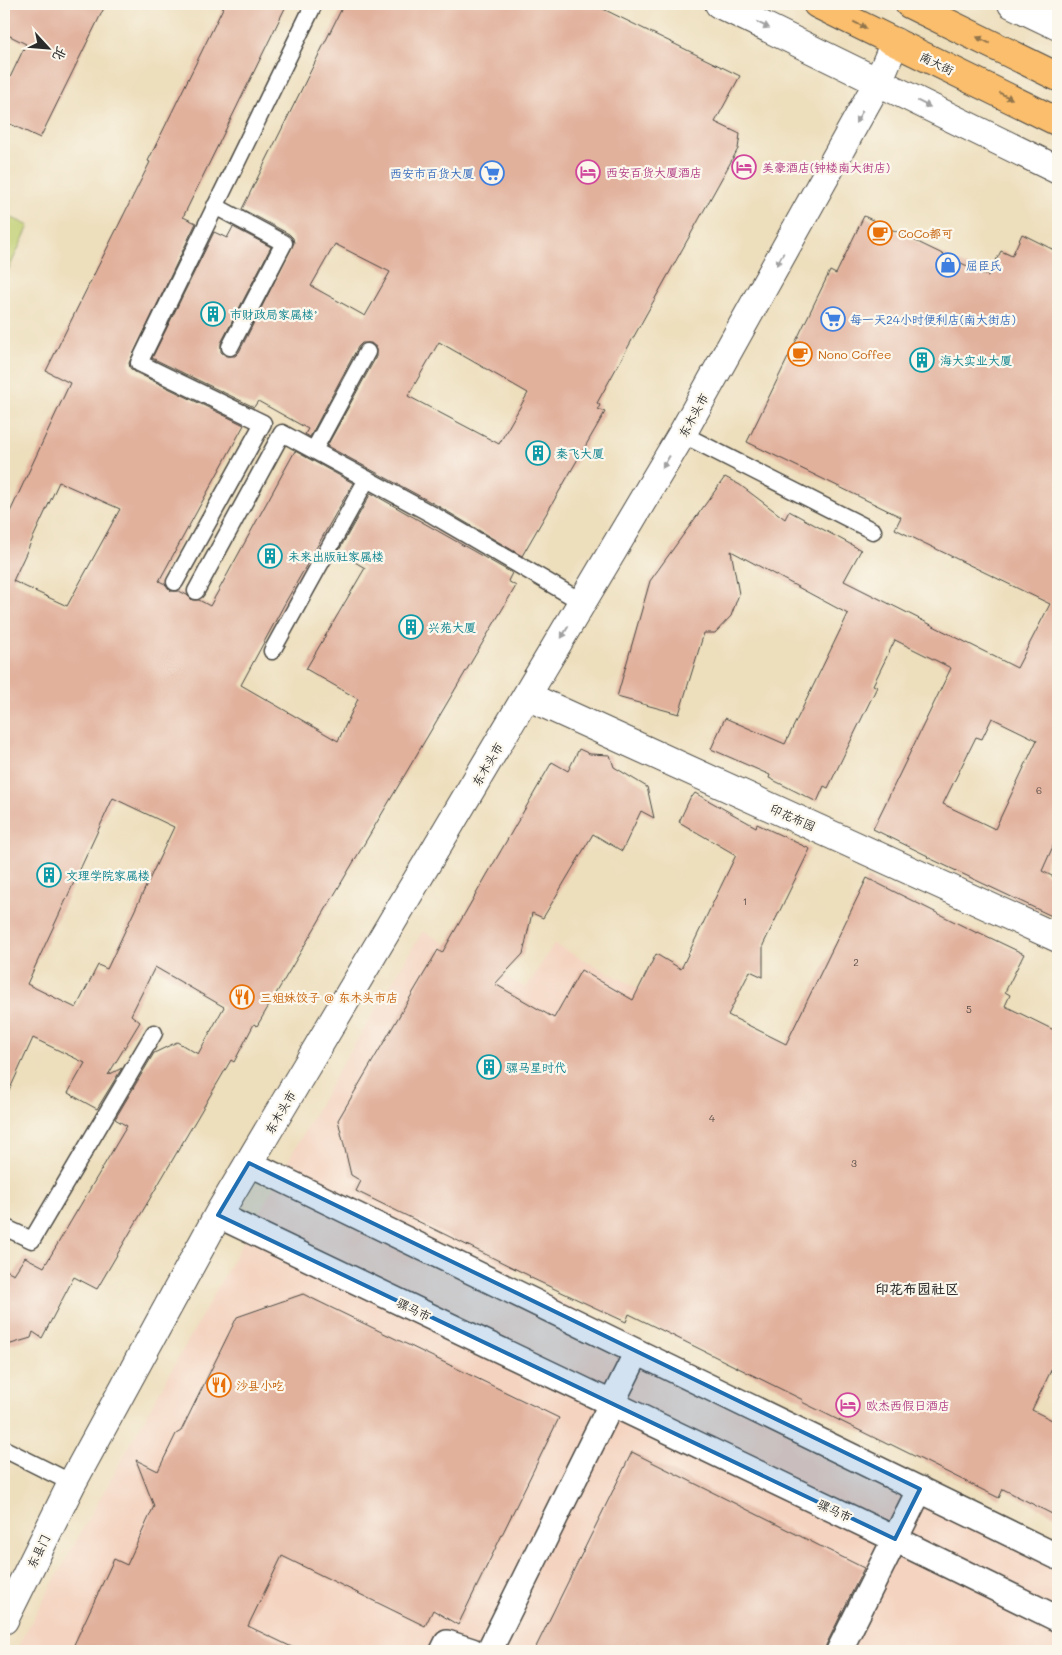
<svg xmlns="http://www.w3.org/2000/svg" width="1062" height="1655" viewBox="0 0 1062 1655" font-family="Mali,'LXGW WenKai TC',sans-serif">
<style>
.built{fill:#f4d3c0}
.green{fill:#c0ce70;stroke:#767c4e}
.building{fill:#e1b19c;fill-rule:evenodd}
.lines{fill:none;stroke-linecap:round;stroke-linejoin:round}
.service-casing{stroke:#484641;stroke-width:19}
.pedestrian-casing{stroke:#484641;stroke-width:28}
.minor-casing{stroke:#484641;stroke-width:30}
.tertiary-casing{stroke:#484641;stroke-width:30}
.primary-casing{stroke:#484641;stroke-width:30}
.service{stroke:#fff;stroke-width:16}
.pedestrian{stroke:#fff;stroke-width:25}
.minor{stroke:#fff;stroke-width:28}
.tertiary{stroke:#fff;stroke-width:28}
.primary{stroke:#fabe6d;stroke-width:28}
.oneway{fill:#a0a0a0}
.oneway2{fill:#92744c}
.marked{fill:#1f6fb2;fill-opacity:0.2;stroke:#1f6fb2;stroke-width:4;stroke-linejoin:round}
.labels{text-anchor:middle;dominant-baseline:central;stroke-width:4.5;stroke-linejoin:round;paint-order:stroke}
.number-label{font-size:10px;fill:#584c47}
.street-label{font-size:12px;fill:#2b2b2b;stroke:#fbf7ec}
.hotel-label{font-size:12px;fill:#b23c85;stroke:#fbf7ec;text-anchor:start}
.shop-label{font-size:12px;fill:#366cbe;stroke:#fbf7ec;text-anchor:start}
.food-label{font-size:12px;fill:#c56008;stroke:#fbf7ec;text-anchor:start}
.culture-label{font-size:12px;fill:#0d838f;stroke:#fbf7ec;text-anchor:start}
.neighbourhood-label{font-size:14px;font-weight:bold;fill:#2b2b2b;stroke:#fbf7ec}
</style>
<rect width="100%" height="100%" fill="#fbf7ec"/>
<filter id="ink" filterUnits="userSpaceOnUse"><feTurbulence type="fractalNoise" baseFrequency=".02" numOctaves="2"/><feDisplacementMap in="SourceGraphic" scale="10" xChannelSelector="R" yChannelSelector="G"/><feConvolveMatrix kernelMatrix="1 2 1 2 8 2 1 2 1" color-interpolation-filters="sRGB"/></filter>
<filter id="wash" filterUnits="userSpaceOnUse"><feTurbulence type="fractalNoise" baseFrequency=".0096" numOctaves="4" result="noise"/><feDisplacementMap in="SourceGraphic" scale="20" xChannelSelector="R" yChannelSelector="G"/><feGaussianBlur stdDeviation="1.12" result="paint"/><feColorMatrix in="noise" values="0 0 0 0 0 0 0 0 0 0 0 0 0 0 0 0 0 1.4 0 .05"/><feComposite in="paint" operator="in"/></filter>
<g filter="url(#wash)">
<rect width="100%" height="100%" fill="#eddebc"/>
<path class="built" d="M423 931 526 988 554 944 651 995 512 1277 1058 1547V1651H15L337 1073Z"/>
<path class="green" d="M4 214 29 226 4 279Z"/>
<g id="blocks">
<path class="building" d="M4 4H106L40 138 4 121V90L26 44 4 33Z
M225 4H287L183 217 196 223 129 363 130 368 135 372 244 425 159 581 165 584 171 591H179L187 595 192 600H199L210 606 295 451 353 483 284 605 241 685 338 741 358 699 306 669 365 568 338 552 371 493 512 573 508 581 516 586 257 1026 254 1024 234 1062 231 1060 97 1289 74 1277 42 1338 33 1332 31 1338 4 1346V1269L14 1274 25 1257 44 1267 127 1126 115 1119 154 1053 177 1042 198 1054 224 1007 155 967 131 1015 140 1022 108 1075 122 1068 97 1109 68 1093 85 1063 33 1038 4 1102V525L70 383 46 371 150 162 148 161ZM59 482 120 509 67 606 13 581ZM113 798 174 827 107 969 98 965 76 1008 27 984Z
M344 4H593L740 76 715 122 740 134 738 149 597 403 600 405 598 409 605 412 522 556 438 506 327 446 376 357V347L371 343H362L358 347 310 437 305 434 308 429 258 401 254 407 152 358 214 232 227 238 233 227 271 247 221 343V352L226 356H235L239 352 294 243 293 238 289 234 242 209ZM335 244 390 272 365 316 311 286ZM439 342 528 393 499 444 408 396Z
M864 216 988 276 1001 251 1012 256 1022 234 1058 252V835L1042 871 1058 879V919L927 857 928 856 873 829 951 668 895 640 873 685 877 687 828 788 824 786 817 802 769 778 770 775 711 749 725 718 785 744 848 614 731 551 739 594 731 616 715 633H704L679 714 617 697 650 581 725 477 740 485 785 519 789 511 861 550 844 581 1017 668 1050 604 895 529 901 517 747 442 830 271 836 274ZM992 718 1037 740 995 829 943 804 976 737 982 739Z
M579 749 590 754 610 755 614 767 647 787 654 818 641 811 622 851 593 834 543 918 532 913 523 954 495 984 554 1018 581 970 633 1000 656 954 681 969 736 855 679 822 691 796 692 797 695 793 756 827 757 824 810 849 763 945V977L750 971 728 1015 786 1044 867 878 977 933 978 932 1024 954 1005 992 1010 995 1005 1006 1058 1032V1356L1032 1410 1058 1423V1517L1003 1489 999 1498 890 1444 889 1445 802 1402 803 1400 629 1314 626 1322 529 1277 530 1276 356 1191 361 1181 351 1175 338 1120 438 950 442 953 552 762 568 771Z
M303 1294 559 1418 458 1625 433 1610 425 1626 282 1556 248 1626 300 1651H71L114 1559 127 1565 154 1506 136 1460 158 1471 176 1434 181 1431 237 1317Z
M632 1452 864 1568 826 1645 825 1651H534Z"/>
</g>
</g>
<g filter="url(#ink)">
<use href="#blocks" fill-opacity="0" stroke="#484641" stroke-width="1"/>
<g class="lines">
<g class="service-casing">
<path id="service" d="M215 206 284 243 230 347
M682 434 873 531
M314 450 367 352
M175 582 263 423 139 363 314 4
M196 591 282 433 433 515 582 602
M272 651 367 479
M4 1227 32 1240 154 1033
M4 1449 72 1483"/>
</g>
<g class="pedestrian-casing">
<path id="pedestrian" d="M249 1163 1058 1557
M218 1215 895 1539 1058 1619
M443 1651 447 1643 472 1651
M489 1651 637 1352
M839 1651 920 1489"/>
</g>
<g class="minor-casing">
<path id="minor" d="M719 4 1058 170
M1012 4 1058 26
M527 696 1058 938"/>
</g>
<g class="tertiary-casing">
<path id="tertiary" d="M4 1620 72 1483 218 1215 682 434 878 82 895 42"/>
</g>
<g class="primary-casing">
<path id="primary" d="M817 4 1058 122
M909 4 1058 77"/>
</g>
<use href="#service" class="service"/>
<use href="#pedestrian" class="pedestrian"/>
<use href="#minor" class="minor"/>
<use href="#tertiary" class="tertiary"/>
<use href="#primary" class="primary"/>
</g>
<defs><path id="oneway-solid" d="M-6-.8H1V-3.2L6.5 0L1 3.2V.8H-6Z" transform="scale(1.25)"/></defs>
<g class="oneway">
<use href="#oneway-solid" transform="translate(763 25) rotate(26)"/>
<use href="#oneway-solid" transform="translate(924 104) rotate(26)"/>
<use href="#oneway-solid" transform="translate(859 117) rotate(119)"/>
<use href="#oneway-solid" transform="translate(780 259) rotate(119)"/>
<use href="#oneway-solid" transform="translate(666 462) rotate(121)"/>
<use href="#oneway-solid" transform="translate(565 632) rotate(121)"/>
</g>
<g class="oneway2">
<use href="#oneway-solid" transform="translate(860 25) rotate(26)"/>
<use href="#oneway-solid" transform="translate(983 40) rotate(-154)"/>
<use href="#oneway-solid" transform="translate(1006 96) rotate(26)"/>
</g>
</g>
<path class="marked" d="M249 1163 920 1489 895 1539 218 1215Z"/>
<defs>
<g id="hotel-ring" transform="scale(1.25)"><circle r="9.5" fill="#fbf7ec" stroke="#d1479c" stroke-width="1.5"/><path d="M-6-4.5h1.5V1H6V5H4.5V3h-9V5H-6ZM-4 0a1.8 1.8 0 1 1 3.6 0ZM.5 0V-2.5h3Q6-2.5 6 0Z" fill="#d1479c"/></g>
<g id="supermarket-ring" transform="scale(1.25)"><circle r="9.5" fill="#fbf7ec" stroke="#3f7fe0" stroke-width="1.5"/><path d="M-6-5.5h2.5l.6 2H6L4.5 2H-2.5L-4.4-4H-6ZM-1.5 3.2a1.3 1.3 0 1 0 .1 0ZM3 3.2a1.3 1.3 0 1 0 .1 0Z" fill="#3f7fe0"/></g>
<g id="cafe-ring" transform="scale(1.25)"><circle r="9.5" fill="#fbf7ec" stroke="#e8710a" stroke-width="1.5"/><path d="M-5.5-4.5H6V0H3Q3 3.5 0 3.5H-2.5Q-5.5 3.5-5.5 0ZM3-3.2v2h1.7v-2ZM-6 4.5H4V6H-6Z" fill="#e8710a"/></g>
<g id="shop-ring" transform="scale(1.25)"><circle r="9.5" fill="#fbf7ec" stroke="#3f7fe0" stroke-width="1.5"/><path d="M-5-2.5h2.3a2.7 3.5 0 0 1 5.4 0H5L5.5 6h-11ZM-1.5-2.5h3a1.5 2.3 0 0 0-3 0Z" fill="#3f7fe0"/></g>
<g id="building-ring" transform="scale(1.25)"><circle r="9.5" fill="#fbf7ec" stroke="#0f9aa8" stroke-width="1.5"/><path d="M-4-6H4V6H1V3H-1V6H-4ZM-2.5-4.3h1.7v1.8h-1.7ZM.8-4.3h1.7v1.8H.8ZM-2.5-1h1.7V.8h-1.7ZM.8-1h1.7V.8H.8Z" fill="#0f9aa8"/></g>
<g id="restaurant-ring" transform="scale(1.25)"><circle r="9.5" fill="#fbf7ec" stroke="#e8710a" stroke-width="1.5"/><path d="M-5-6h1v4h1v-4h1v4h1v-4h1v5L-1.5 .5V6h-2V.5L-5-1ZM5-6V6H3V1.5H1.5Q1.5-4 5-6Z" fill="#e8710a"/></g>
</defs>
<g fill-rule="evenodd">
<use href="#hotel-ring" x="744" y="167"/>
<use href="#hotel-ring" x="588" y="172"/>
<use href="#supermarket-ring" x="492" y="173"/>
<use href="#cafe-ring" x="880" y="233"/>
<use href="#shop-ring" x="948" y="265"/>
<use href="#building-ring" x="213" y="314"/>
<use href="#supermarket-ring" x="833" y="319"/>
<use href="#cafe-ring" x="800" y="354"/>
<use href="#building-ring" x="922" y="360"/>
<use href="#building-ring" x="538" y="453"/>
<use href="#building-ring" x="270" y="556"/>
<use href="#building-ring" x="411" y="627"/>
<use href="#building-ring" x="49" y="875"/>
<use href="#restaurant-ring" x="242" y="997"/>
<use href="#building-ring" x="489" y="1067"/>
<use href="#restaurant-ring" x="219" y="1385"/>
<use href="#hotel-ring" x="848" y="1405"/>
</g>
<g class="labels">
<g class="number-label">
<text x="1039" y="790">6</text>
<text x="745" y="901">1</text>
<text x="856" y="962">2</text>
<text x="969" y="1009">5</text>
<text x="712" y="1118">4</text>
<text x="854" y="1163">3</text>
</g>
<g class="street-label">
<text transform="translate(937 63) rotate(26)">南大街</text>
<text transform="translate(693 415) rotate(-61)">东木头市</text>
<text transform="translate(487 764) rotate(-59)">东木头市</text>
<text transform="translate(793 817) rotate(24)">印花布园</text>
<text transform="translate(280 1112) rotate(-59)">东木头市</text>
<text transform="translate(414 1309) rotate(26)">骡马市</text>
<text transform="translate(835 1510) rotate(25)">骡马市</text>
<text transform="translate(38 1551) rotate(-64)">东县门</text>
</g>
<g class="hotel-label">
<text x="762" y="167">美豪酒店(钟楼南大街店)</text>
<text x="606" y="172">西安百货大厦酒店</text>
<text x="866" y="1405">欧杰西假日酒店</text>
</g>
<g class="shop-label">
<text x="474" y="173" text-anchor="end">西安市百货大厦</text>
<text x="966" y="265">屈臣氏</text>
<text x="850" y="319">每一天24小时便利店(南大街店)</text>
</g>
<g class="food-label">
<text x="898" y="233">CoCo都可</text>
<text x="818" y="354">Nono Coffee</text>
<text x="260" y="997">三姐妹饺子 @ 东木头市店</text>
<text x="236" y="1385">沙县小吃</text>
</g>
<g class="culture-label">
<text x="230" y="314">市财政局家属楼‘</text>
<text x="940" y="360">海大实业大厦</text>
<text x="556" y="453">秦飞大厦</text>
<text x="288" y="556">未来出版社家属楼</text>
<text x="428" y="627">兴苑大厦</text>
<text x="66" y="875">文理学院家属楼</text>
<text x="506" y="1067">骡马星时代</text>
</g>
<g class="neighbourhood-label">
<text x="917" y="1288">印花布园社区</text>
</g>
</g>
<rect width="1062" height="1655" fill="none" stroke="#fbf7ec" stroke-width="20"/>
<g transform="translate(48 48) rotate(116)" stroke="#fbf7ec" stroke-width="4" paint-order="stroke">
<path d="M0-4L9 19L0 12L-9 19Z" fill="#2b2b2b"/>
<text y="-8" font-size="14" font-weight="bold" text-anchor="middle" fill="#2b2b2b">北</text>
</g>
</svg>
